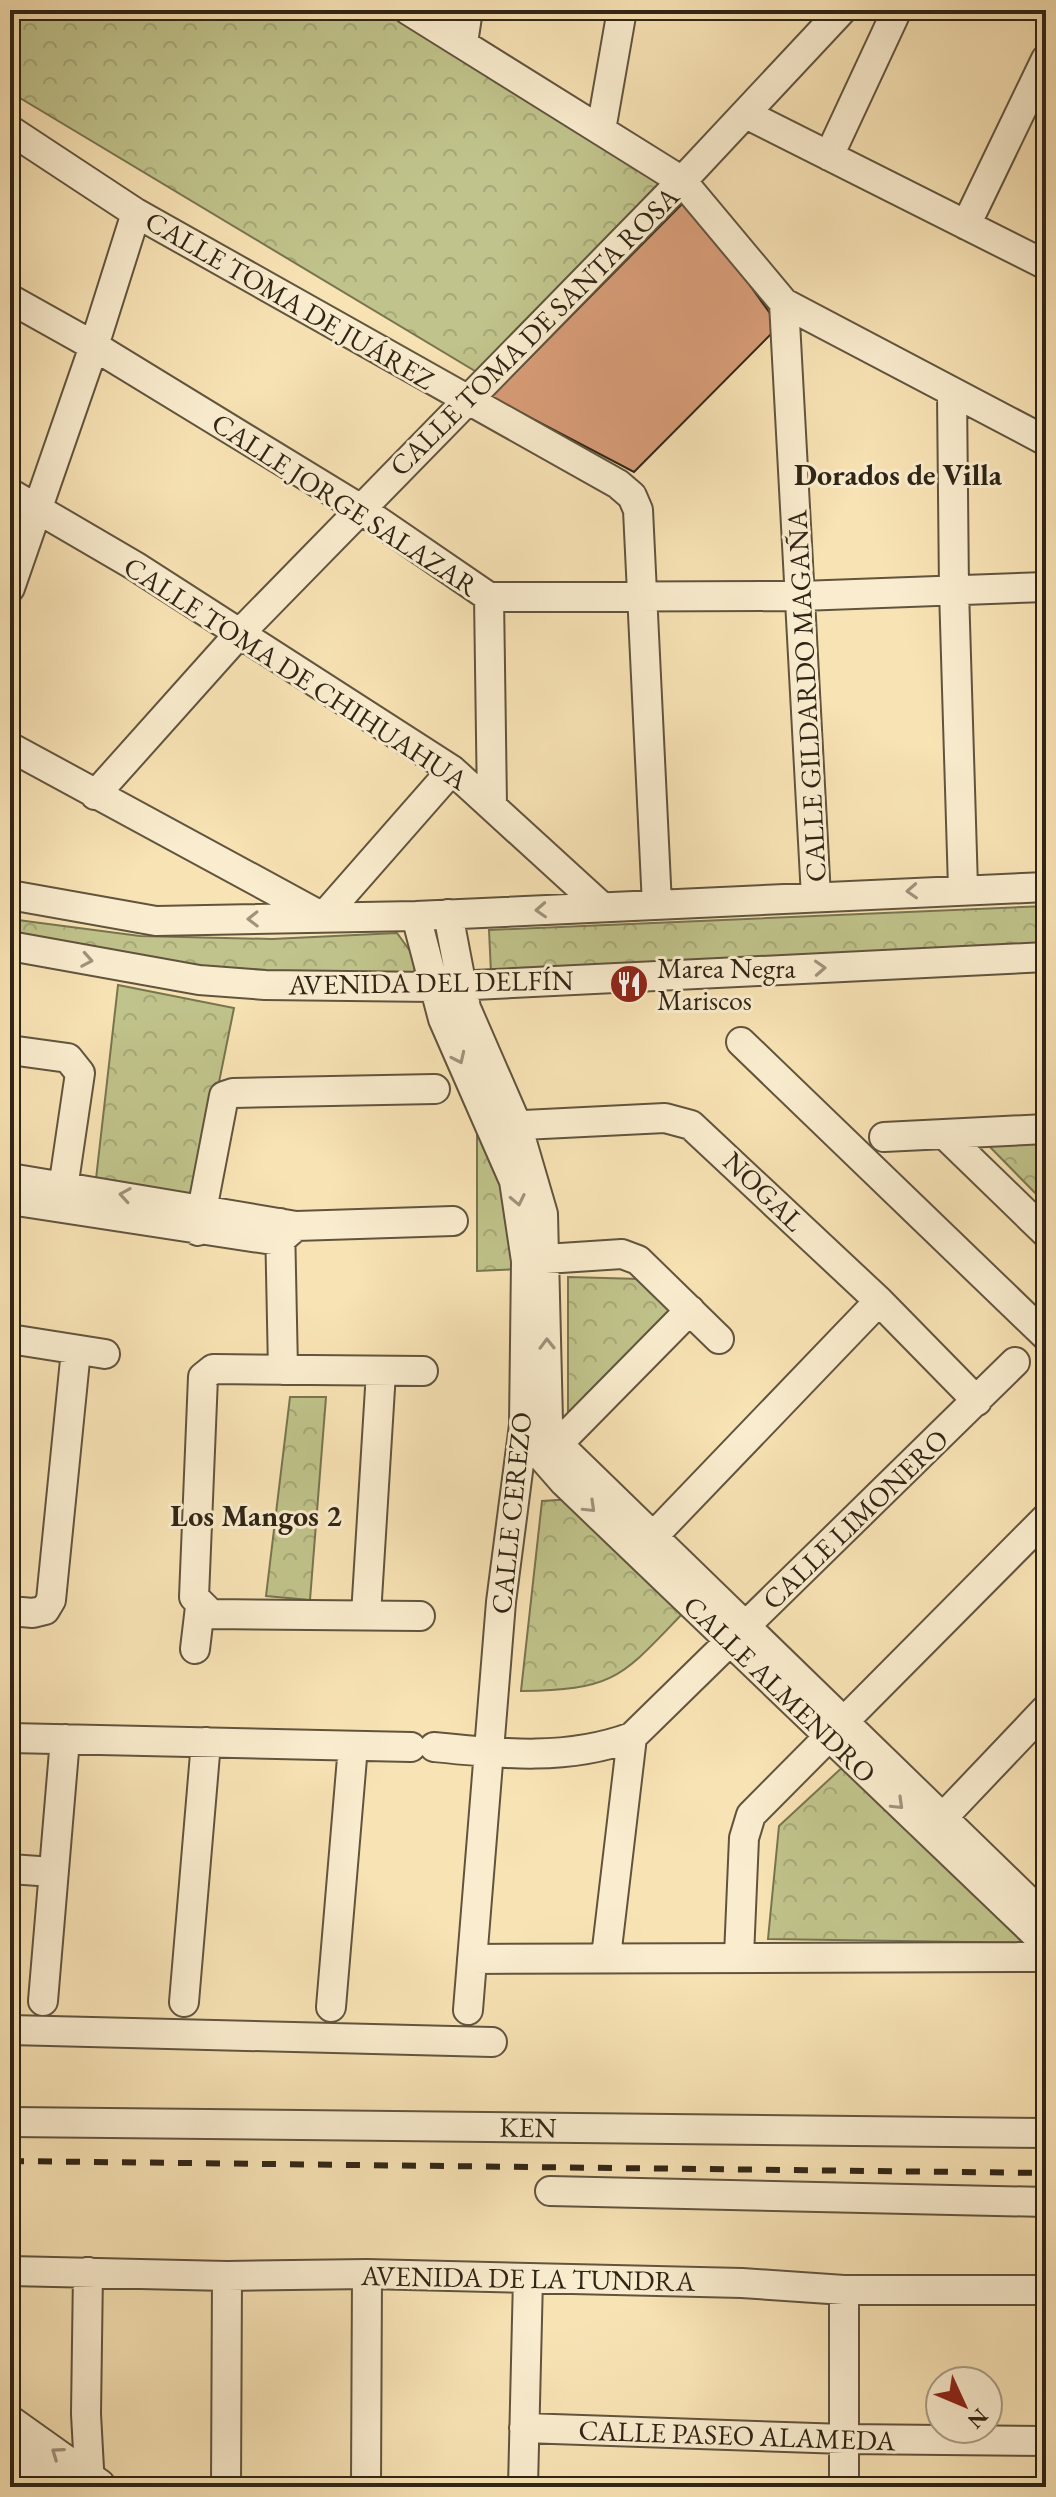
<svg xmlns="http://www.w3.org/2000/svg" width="1056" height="2497" viewBox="0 0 1056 2497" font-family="'EB Garamond',serif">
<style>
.forest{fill:url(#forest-crowns);stroke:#787450;stroke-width:2}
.building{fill:#d89d78;stroke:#2f2516;stroke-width:2}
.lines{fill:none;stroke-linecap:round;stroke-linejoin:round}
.minor-casing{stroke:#61543e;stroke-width:32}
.minor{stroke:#faedcf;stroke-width:28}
.rail{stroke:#2f2516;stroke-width:6;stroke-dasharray:14 14;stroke-linecap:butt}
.oneway{stroke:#9f937c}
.labels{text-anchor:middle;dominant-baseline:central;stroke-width:6;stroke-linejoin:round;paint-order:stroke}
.street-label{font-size:28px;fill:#2f2516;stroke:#faedcf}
.poi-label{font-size:28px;fill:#2f2516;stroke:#faedcf;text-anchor:start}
.neighbourhood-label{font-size:30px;font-weight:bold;fill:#2f2516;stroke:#faedcf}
</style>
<defs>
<pattern id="forest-crowns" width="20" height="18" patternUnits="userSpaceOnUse" patternTransform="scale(2)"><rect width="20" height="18" fill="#c0c38b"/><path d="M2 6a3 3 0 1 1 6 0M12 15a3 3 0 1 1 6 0" fill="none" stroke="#a5a777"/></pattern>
</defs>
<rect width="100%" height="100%" fill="#f8e3b5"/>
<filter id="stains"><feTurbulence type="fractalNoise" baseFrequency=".0025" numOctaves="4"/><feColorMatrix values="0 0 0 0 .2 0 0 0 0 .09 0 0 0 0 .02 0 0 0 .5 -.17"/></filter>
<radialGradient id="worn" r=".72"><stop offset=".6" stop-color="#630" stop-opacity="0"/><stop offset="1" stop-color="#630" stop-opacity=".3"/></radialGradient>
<path class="forest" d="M10 10H385L660 182 480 374 10 92Z
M1046 906V949L491 973 489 930Z
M10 919 140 936 272 939 397 933 413 955 415 977 203 969 10 937Z
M118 985 234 1008 196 1196 96 1179Z
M477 1114 519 1212 520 1269 477 1271Z
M1046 1143V1204L987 1144Z
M568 1277 641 1279 674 1313 568 1422Z
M290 1397H326L310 1600 266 1596Z
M573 1499 686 1610C622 1676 617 1690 521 1691L542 1501Z
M848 1762 1037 1943 768 1939 779 1826Z"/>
<path class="building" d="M688 198 779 326 634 472 491 397Z"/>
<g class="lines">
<g class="minor-casing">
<path id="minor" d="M408 10 682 181 784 303 1046 441
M463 43 468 10
M746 114 1046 265
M10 130 136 213 618 484 632 496 638 510 657 905
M601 130 622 10
M829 156 897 10
M966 225 1046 59
M10 299 94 346 359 508 489 597 801 596 1046 587
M784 303 816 897
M952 394 954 590 963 888
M10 493 135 566 452 770 602 907
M10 588 94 346 136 213
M489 597 492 805
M10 747 323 917 452 770
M95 795 239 634 682 181 842 10
M10 895 156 921 416 916 1046 887
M448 914 466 1008 517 1125 543 1214 548 1422 558 1444 1046 1918
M416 916 443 1019 514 1181 526 1261 524 1425 501 1602 468 2010
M10 946 199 980 265 985 433 987 1046 957
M741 1042 1046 1336
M10 1050 68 1058 80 1073 61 1202
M501 1126 665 1118 691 1125 879 1301 977 1401
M944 1134 1046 1233
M884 1137 1046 1129
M10 1178 296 1226 453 1221
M10 1200 279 1241 296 1226
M280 1223 283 1370
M198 1231 224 1096 233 1093 435 1089
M530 1260 622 1254 638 1260 719 1339
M10 1339 105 1354
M524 1425 536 1450 564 1482 1046 1944
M558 1444 690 1310
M641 1549 879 1301
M10 1611 33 1613 45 1610 51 1600 76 1350
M366 1615 381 1372
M420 1616 211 1614 194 1597 203 1377 213 1369 423 1371
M195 1649 200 1607
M10 1738 411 1747
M434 1747C502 1754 567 1761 632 1737L1015 1362
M931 1830 1046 1709
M10 1869 53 1872
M739 1956 744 1838 751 1815 1046 1518
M606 1957 632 1737
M472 1959 1046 1957
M43 2001 65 1739
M184 2002 206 1742
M331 2007 353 1746
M10 2030 492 2042
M10 2122 1046 2133
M550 2191 1046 2202
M10 2271 227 2276 367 2274 742 2283 844 2290H1046
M88 2272 86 2414 90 2487
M844 2290V2487
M10 2420 100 2484
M524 2428 845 2439 1046 2441
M10 2454 56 2487
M226 2487 227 2276
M366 2487 367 2274
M523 2487 528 2278"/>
</g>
<use href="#minor" class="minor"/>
<path class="rail" d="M10 2161 1046 2173"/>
</g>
<defs><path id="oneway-chevron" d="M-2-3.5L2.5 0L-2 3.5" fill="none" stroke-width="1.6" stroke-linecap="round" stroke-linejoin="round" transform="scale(2)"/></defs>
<g class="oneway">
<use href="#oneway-chevron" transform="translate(912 891) rotate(177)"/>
<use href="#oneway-chevron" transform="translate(541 910) rotate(177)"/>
<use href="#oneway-chevron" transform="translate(253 919) rotate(179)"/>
<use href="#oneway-chevron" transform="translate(87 960) rotate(10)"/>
<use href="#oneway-chevron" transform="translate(820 968) rotate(-3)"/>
<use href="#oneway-chevron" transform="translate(459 1058) rotate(65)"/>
<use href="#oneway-chevron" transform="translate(125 1195) rotate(-171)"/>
<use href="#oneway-chevron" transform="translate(518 1200) rotate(78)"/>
<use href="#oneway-chevron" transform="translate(547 1344) rotate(-91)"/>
<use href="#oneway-chevron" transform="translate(590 1507) rotate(44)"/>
<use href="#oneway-chevron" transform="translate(898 1804) rotate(44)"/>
<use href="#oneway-chevron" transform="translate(57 2453) rotate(-145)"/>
</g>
<defs>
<g id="restaurant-disc" transform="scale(2)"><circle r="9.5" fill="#8f2418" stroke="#faedcf"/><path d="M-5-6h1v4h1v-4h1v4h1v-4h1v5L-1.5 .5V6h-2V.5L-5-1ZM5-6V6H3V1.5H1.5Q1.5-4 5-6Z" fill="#fff"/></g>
</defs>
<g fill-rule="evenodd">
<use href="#restaurant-disc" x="629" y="984"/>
</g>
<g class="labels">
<g class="street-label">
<text transform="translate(290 300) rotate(30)">CALLE TOMA DE JUÁREZ</text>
<text transform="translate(534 331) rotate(-45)">CALLE TOMA DE SANTA ROSA</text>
<text transform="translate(345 504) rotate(33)">CALLE JORGE SALAZAR</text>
<text transform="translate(296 673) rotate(33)">CALLE TOMA DE CHIHUAHUA</text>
<text transform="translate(806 696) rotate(-93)">CALLE GILDARDO MAGAÑA</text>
<text transform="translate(431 982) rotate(-1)">AVENIDA DEL DELFÍN</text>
<text transform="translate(764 1191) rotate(44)">NOGAL</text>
<text transform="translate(511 1513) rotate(-84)">CALLE CEREZO</text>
<text transform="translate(855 1519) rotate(-44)">CALLE LIMONERO</text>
<text transform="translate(780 1689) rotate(44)">CALLE ALMENDRO</text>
<text transform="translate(528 2127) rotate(1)">KEN</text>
<text transform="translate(528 2278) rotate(1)">AVENIDA DE LA TUNDRA</text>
<text transform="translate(737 2435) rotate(2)">CALLE PASEO ALAMEDA</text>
</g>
<g class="poi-label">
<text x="657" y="968">Marea Negra<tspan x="657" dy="32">Mariscos</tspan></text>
</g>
<g class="neighbourhood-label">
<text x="898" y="474">Dorados de Villa</text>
<text x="256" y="1515">Los Mangos 2</text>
</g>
</g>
<rect width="1056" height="2497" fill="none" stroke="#f8e3b5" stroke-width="40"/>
<rect x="12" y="12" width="1032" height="2473" fill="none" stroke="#2f2516" stroke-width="4"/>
<rect x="20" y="20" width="1016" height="2457" fill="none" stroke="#2f2516" stroke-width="2"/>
<g transform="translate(964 2405) rotate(134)"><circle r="38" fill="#faedcf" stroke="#a99d85" stroke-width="2"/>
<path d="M0-6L14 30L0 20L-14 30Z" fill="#8f2418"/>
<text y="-12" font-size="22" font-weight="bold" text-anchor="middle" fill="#2f2516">N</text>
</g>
<rect width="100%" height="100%" filter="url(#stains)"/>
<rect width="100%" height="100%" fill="url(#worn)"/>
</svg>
